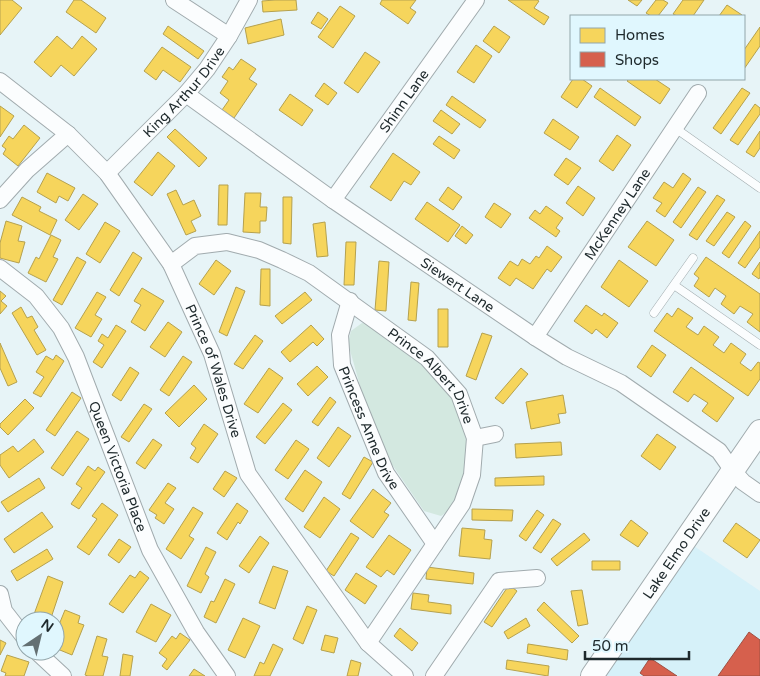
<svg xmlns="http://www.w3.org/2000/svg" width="760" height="676" viewBox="0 0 760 676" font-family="'Varela Round',sans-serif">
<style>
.built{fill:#d6f1f9}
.green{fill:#d3e8e0}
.homes{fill:#f6d55c;stroke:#b5a14e}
.shops{fill:#d6604d;stroke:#9f5043}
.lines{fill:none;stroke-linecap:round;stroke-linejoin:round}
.lane-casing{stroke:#a1abae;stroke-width:9}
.street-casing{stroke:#a1abae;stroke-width:18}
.secondary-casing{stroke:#a1abae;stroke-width:24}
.lane{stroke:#fbfdfe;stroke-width:8}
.street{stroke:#fbfdfe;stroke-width:16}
.secondary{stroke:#fbfdfe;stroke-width:22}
.labels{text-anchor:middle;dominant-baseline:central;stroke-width:5;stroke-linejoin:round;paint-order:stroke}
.street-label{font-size:14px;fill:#1e292c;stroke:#e0f7fe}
</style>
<rect width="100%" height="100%" fill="#e7f4f7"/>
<path class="built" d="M685 540 760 591V676H592Z"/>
<path class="green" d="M362 323 371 324 424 362 451 388 470 441 461 490 450 510 441 516 424 511 391 463 362 393 348 343 351 331Z"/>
<path class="homes" d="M0 0H12L22 8 0 35Z
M74 0H81L106 18 96 33 66 12Z
M275 0H296L297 10 263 12 262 1Z
M382 0H416L410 8 416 12 408 24 380 4Z
M508 0H537L539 1 534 8 549 17 544 25Z
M628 0H642L637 6Z
M656 0H663L668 3 658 16H651L646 13Z
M683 0H704L693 16H677L673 14Z
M727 5 742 15 741 16H719Z
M340 6 355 16 333 48 318 37Z
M318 12 328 19 321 29 311 23Z
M281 19 284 35 248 44 245 28Z
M168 26 204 51 198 59 163 34Z
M494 26 510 37 499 53 483 41Z
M760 27V46L744 69V50Z
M57 36 72 49 82 36 97 49 74 76 61 65 51 77 34 62Z
M476 45 492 56 474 83 457 72Z
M162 47 191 67 180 82 163 70 156 80 144 71Z
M365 52 380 62 358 93 344 83Z
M241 59 256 69 249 79 257 84 234 118 222 110 229 100 220 93 228 81 222 77 229 67 233 70Z
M573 79H582L592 86 577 108 561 97Z
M629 79H655L670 89 660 104 627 81Z
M324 83 337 93 328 105 315 96Z
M600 88 641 117 635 126 594 97Z
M742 88 750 93 721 134 713 128Z
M290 94 313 110 302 126 279 110Z
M452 96 486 120 480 128 446 105Z
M755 104 760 108V114L738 145 730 140Z
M0 106 14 116 0 137Z
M441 110 460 124 452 134 433 121Z
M553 119 579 137 570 150 544 133Z
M24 125 40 138 18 166 3 154 6 149 2 146 9 136 13 139Z
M175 129 207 158 199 167 167 137Z
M760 131V148L754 157 746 152Z
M617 135 631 145 613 171 599 161Z
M439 136 460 150 454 159 433 144Z
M158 152 175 166 152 196 134 182Z
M393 153 420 172 411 185 404 181 391 201 370 187Z
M566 158 581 168 568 185 554 175Z
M47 173 75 188 68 201 59 196 56 203 37 192Z
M683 173 691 179 665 217 656 211 662 203 653 198 664 182 673 188Z
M219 185H228L227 225H218Z
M578 186 595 198 583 216 566 203Z
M448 187 462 197 453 210 439 200Z
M698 187 706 192 681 228 673 222Z
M176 190 183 205 194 200 201 216 191 221 196 231 186 235 167 194Z
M245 193H261L260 207H267L266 221H260V233L243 232Z
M83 194 98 204 79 230 65 220Z
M717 195 725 200 697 240 689 235Z
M22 197 41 207 39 211 57 220 50 235 12 215Z
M283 197H292L291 244 283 243Z
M427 202 460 225 448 242 415 219Z
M494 203 511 214 501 228 485 217Z
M546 206 563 218 556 228 560 231 556 237 529 218 535 210 540 214Z
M727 212 735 217 714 246 706 241Z
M6 221 22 226 18 241 25 242 19 263 0 258V243Z
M647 221 674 240 656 266 628 247Z
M745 221 751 226 729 258 722 253Z
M105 222 120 231 100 263 86 254Z
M325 222 328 256 317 257 313 224Z
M462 226 473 235 466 244 455 236Z
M760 231V247L745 268 738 263Z
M51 235 61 240 53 257 58 259 46 282 28 273 36 257 39 259Z
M346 242H356L354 285H344Z
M547 246 562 257 551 272 547 269 533 289 516 278 510 286 498 278 510 261 518 266 522 259 530 264 536 256 539 258Z
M133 252 142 258 119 296 110 290Z
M77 257 86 262 62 305 53 300Z
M706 257 760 294V332L747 322 753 314 740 306 734 314 721 304 726 296 715 288 709 297 694 286 699 278 694 274Z
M216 260 231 271 214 295 199 284Z
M619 260 648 281 629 307 601 287Z
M379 261 389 262 386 311 375 310Z
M760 262V277L759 279 752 274Z
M261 269H270V306L260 305Z
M411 282 419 283 416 321 408 320Z
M236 287 245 291 227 336 219 332Z
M142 288 164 301 145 331 131 322 141 305 134 301Z
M0 291 6 296 1 301 7 306 0 314Z
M97 292 106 297 95 315 102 319 91 337 75 328Z
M305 292 312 300 282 324 275 316Z
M586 305 602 316 604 313 618 323 607 338 596 329 592 334 574 321Z
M21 307 27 318 32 316 38 327 34 330 46 350 37 355 12 313Z
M678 308 693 318 686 327 698 335 704 326 719 337 713 345 724 353 731 343 746 354 740 363 751 371 758 362 760 363V379L748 396 654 331 667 313 672 317Z
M438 309H448V347H438Z
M168 322 182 332 165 357 150 347Z
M116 325 126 331 102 368 93 362 104 345 98 341 102 334 108 338Z
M311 325 324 339 317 346 313 342 290 362 281 352Z
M482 333 492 336 476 380 466 376Z
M255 335 263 341 243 369 234 364Z
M0 343 17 382 8 386 0 368Z
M652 345 666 355 651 377 637 367Z
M56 355 64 361 41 397 33 393 44 377 36 372 46 356 53 360Z
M183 356 192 362 169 396 160 390Z
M317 366 328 377 308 396 297 384Z
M130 367 139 373 121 401 112 395Z
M691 367 734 398 717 422 702 411 708 403 694 394 688 402 673 392Z
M269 368 283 378 258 413 244 404Z
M521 368 528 374 503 404 495 398Z
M194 385 207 399 179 427 165 413Z
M72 392 81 398 55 436 46 430Z
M563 395 566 413 558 414 560 423 531 429 526 402Z
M330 397 336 402 318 426 312 422Z
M25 399 34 408 8 435 0 427V424Z
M283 403 292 410 265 444 256 437Z
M144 404 152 409 129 442 121 437Z
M204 424 218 434 198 463 190 458 196 448 191 444Z
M338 427 351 436 329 467 317 458Z
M77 431 89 439 63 476 51 468Z
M657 434 676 447 660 470 641 456Z
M34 439 44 452 9 478 0 465V455L13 446 18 452Z
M153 439 162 445 145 469 136 463Z
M296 440 309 449 288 479 275 470Z
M561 442 562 455 516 458 515 444Z
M364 457 373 462 350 499 342 494Z
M88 466 95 471 98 467 105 472 79 509 71 504 82 488 76 484Z
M305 470 322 482 303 512 285 499Z
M225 471 237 478 224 497 213 489Z
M544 476V485L495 486V478Z
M39 478 45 488 8 512 1 502Z
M168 483 176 488 165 503 174 509 164 524 155 518 157 515 149 510Z
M373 489 391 503 384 512 389 515 373 538 350 521Z
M324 497 340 509 320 538 304 527Z
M102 503 118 515 89 555 77 547 97 519 92 516Z
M237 503 248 511 240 524 238 522 227 540 217 533Z
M193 507 203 513 189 536 194 539 181 559 166 549Z
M472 509 513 510 512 521 472 520Z
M537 510 544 515 526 541 519 536Z
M42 512 53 527 14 553 4 539Z
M553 519 561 524 541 553 533 548Z
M631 520 648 533 638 547 620 535Z
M736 523 760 540 747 558 723 541Z
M462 528 485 530 484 539 492 540 490 559 459 556Z
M351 533 359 538 334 576 326 571Z
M584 533 590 540 557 566 551 559Z
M389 535 411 550 394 575 387 570 381 577 366 567Z
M260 536 269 543 249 573 239 566Z
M119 539 131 547 119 563 108 555Z
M206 547 216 552 205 574 209 577 201 593 187 586Z
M47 549 53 559 17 581 11 571Z
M592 561H620V570H592Z
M273 566 288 571 275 609 259 603Z
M427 567 474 573 473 584 426 579Z
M140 571 149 578 123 613 109 604 130 575 135 578Z
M356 573 377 586 365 604 345 590Z
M48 576 63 582 50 621H44L33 617Z
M225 579 235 584 216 623 204 617 211 601 214 602Z
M509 585 517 591 492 627 484 622Z
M582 590 588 624 578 626 571 591Z
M413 593 429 595 428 602 451 605V614L411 609Z
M544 602 579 636 572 643 537 610Z
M151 604 171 615 156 642 136 632Z
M307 606 317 610 303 644 293 639Z
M65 610 80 616 78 623 84 625 72 655 55 648V632H56Z
M243 618 260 626 245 658 228 650Z
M526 618 530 626 508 639 504 632Z
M400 628 418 643 412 651 394 636Z
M180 633 190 640 167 670 162 666 167 659 159 653 172 636 176 639Z
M325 635 338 638 334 653 321 650Z
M97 636 107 639 102 656 108 657 103 676H88L85 675Z
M0 640 6 643 0 655Z
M273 644 283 649 270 676H254L260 662 264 664Z
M528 644 568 650 567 660 527 653Z
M123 654 133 656 130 676H120Z
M7 655 29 662 24 676H5L6 673 1 671Z
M351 660 361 663 358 676H347Z
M507 660 549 666 548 676 506 669Z
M194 669 205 676H189Z"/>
<path class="shops" d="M749 632 760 640V676H718Z
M650 658 677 676H644L640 673Z"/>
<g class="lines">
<g class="lane-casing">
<path id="lane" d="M675 128 760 188
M674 285 760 345
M654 313 693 258"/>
</g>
<g class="street-casing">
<g id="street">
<path d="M174 0 229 36"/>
<path id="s1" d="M0 81 68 134 107 173 171 264 212 354 248 474 368 643 405 676"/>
<path id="s2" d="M186 94 333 200 535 337 567 357 621 383 719 451 733 471 743 482 760 494"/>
<path id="s3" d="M107 173 186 94 207 69 229 36 249 0"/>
<path d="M0 200 27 170 68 134"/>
<path id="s4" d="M333 200 476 0"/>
<path id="s5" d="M171 264 195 246 227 242 259 250 282 260 309 273 427 358 459 394 475 438 472 475 462 504 368 643"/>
<path id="s6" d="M0 268 36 296 61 328 76 357 150 550 196 632 227 676"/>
<path id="s7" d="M350 301 340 335 342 365 386 473 435 544"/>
<path id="s8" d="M535 337 698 93"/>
<path d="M475 438 495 434"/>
<path d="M0 594 4 611 25 638"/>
<path d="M36 651 63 676"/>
<path d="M434 676 499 581 537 578"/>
</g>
</g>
<g class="secondary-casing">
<g id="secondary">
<path id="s9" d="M592 676 760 431"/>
</g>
</g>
<use href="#lane" class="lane"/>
<use href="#street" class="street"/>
<use href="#secondary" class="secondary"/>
</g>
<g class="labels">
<g class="street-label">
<text stroke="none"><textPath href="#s3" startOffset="112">King Arthur Drive</textPath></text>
<text stroke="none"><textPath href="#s4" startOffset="122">Shinn Lane</textPath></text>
<text stroke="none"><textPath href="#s8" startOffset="148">McKenney Lane</textPath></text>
<text stroke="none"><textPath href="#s2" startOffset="332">Siewert Lane</textPath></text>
<text stroke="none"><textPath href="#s1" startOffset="368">Prince of Wales Drive</textPath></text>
<text stroke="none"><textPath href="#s5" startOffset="312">Prince Albert Drive</textPath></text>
<text stroke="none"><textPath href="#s7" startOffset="134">Princess Anne Drive</textPath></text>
<text stroke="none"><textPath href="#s6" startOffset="236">Queen Victoria Place</textPath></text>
<text stroke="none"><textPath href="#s9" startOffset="149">Lake Elmo Drive</textPath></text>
</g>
</g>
<rect x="570" y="15" width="175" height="65" fill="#e0f7fe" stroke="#92a5aa"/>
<rect x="580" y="28" width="25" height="15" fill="#f6d55c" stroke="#92a5aa"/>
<text x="615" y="40" font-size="15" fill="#1e292c">Homes</text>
<rect x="580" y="52" width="25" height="15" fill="#d6604d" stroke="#92a5aa"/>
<text x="615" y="65" font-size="15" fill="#1e292c">Shops</text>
<g transform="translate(40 636) rotate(35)"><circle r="24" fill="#e0f7fe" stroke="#92a5aa"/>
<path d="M0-4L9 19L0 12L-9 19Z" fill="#647073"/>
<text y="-8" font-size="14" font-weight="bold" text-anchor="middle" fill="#1e292c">N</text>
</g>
<path d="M585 651v8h104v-8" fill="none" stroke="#1e292c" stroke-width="2.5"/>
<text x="592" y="651" font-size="15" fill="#1e292c" stroke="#e0f7fe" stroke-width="4" paint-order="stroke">50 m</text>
</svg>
